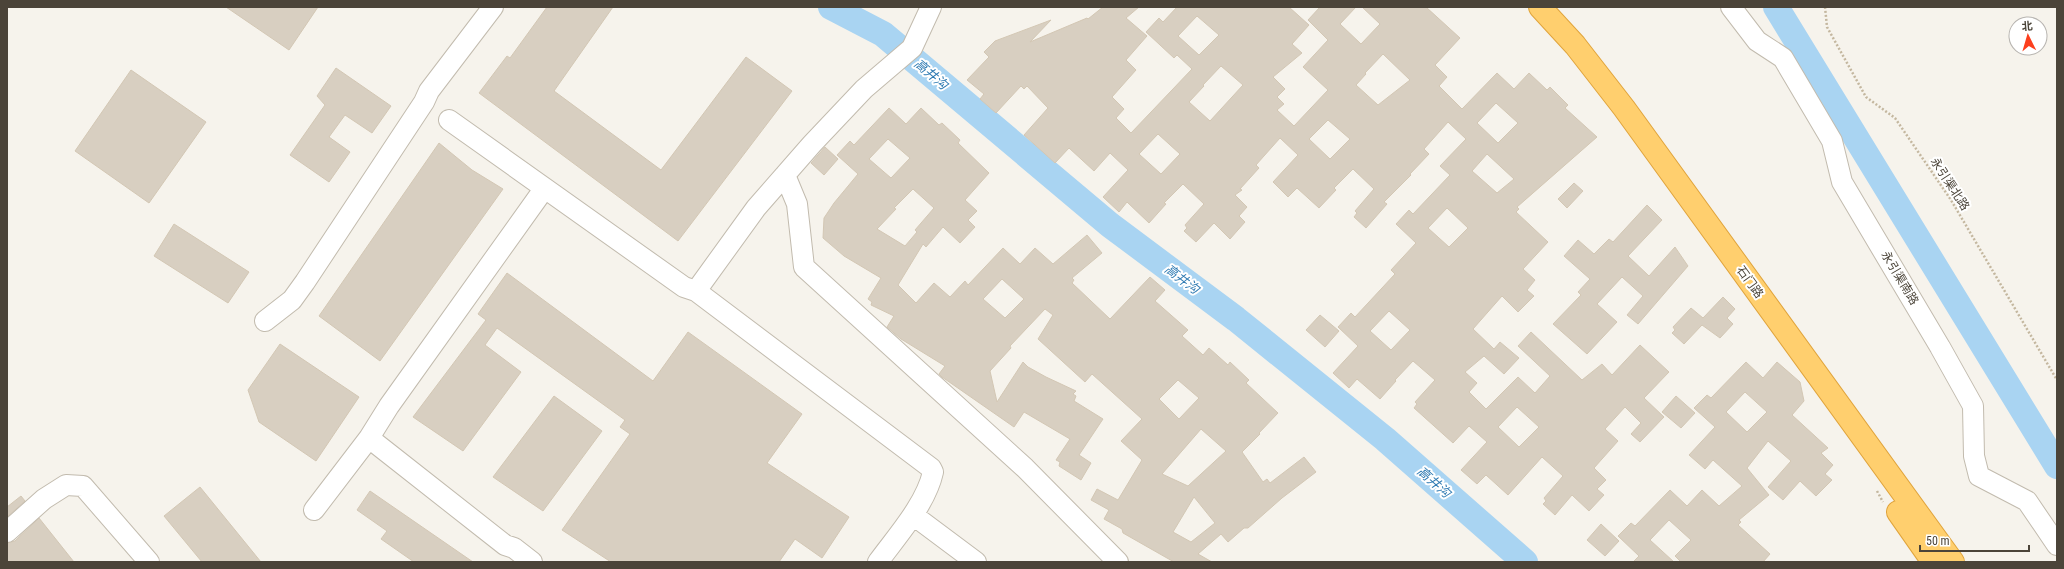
<svg xmlns="http://www.w3.org/2000/svg" width="2064" height="569" viewBox="0 0 2064 569" font-family="'Roboto Condensed','Noto Sans SC',sans-serif">
<style>
.lines{fill:none;stroke-linecap:round;stroke-linejoin:round}
.river{stroke:#a9d4f2;stroke-width:26}
.building{fill:#d8cfc1;stroke:#d3c7b4;fill-rule:evenodd}
.minor-casing{stroke:#c2bbae;stroke-width:22}
.highway-casing{stroke:#e0a43c;stroke-width:24}
.path{stroke:#c4b79f;stroke-width:2.5;stroke-dasharray:2 2;stroke-linecap:butt}
.minor{stroke:#fff;stroke-width:20}
.highway{stroke:#ffcf6e;stroke-width:22}
.labels{text-anchor:middle;dominant-baseline:central;stroke-width:4;stroke-linejoin:round;paint-order:stroke}
.street-label{font-size:12px;fill:#4b4439;stroke:#fff}
.water-label{font-size:13px;font-style:italic;fill:#2e7ab2;stroke:#fff}
</style>
<rect width="100%" height="100%" fill="#f6f3ec"/>
<g class="lines">
<path class="river" d="M831 7 883 34 1110 225 1236 319 1385 439 1525 562
M1776 7 2057 466"/>
</g>
<path class="building" d="M226 7H318L289 50Z
M547 7H613L554 91 661 170 746 57 792 91 678 241 479 93 507 56 510 58Z
M1103 7H1139L1126 18 1147 36 1126 60 1136 70 1112 97 1124 109 1116 118 1131 133 1192 69 1177 55 1174 58 1146 32 1159 18 1163 22 1177 7H1289L1309 25 1292 44 1302 53 1273 77 1285 89 1277 97 1284 104 1277 110 1294 126 1328 90 1303 67 1328 40 1308 20 1320 7H1356L1340 24 1361 44 1380 24 1362 7H1426L1460 38 1435 65 1447 77 1439 86 1462 109 1497 73 1514 89 1529 73 1547 90 1550 87 1568 105 1565 108 1597 137 1517 207 1519 209 1516 212 1548 242 1523 269 1535 280 1527 290 1534 296 1518 312 1502 296 1473 329 1494 349 1500 342 1519 358 1504 374 1484 356 1465 372 1477 383 1469 392 1486 409 1518 377 1535 393 1550 376 1518 346 1531 332 1582 380 1602 364 1612 375 1640 345 1669 372 1644 398 1664 417 1640 442 1631 434 1641 423 1625 407 1605 429 1618 441 1594 468 1606 480 1597 489 1604 495 1589 511 1572 495 1555 515 1543 504 1546 501 1544 498 1563 476 1542 457 1508 495 1486 475 1477 484 1461 470 1487 442 1469 426 1453 443 1414 408 1417 404 1415 402 1435 380 1413 361 1395 380 1396 381 1380 399 1357 379 1349 388 1333 373 1358 346 1338 327 1351 313 1355 317 1395 274 1391 270 1416 243 1396 224 1409 210 1413 214 1450 175 1440 166 1466 139 1448 122 1424 149 1429 154 1410 174 1411 175 1384 202 1387 204 1366 228 1354 217 1357 213 1355 211 1374 189 1353 169 1334 188 1336 190 1319 208 1297 188 1288 197 1273 182 1298 155 1280 138 1256 165 1259 168 1240 189 1242 190 1235 195 1247 207 1239 216 1245 222 1230 239 1214 223 1196 242 1184 231 1187 228 1185 225 1204 204 1183 184 1164 203 1166 204 1149 223 1127 202 1119 212 1103 197 1128 170 1110 153 1094 171 1069 148 1055 163 1024 135 1048 108 1027 86 1024 89 1021 86 996 113 980 99 984 94 967 80 989 57 984 52 995 41 1051 20 1030 42 1087 18 1088 19ZM1197 16 1219 35 1199 55 1178 36ZM1383 54 1410 80 1378 105 1356 85 1366 74 1365 73ZM1221 66 1243 85 1210 121 1189 102 1204 86 1203 85ZM1496 103 1518 123 1498 143 1477 123ZM1328 120 1350 139 1330 159 1309 139ZM1158 134 1180 154 1161 174 1139 154ZM1487 154 1514 179 1497 193 1472 171ZM1447 208 1468 228 1449 247 1428 228ZM1389 311 1410 330 1391 350 1370 331ZM1517 407 1539 427 1519 447 1498 427Z
M336 68 391 106 372 133 345 115 329 137 350 152 329 182 290 155 325 105 317 96Z
M131 70 206 122 149 203 75 151Z
M889 108 906 124 921 108 939 125 942 123 960 140 958 143 989 173 965 200 977 211 968 220 975 227 960 243 943 227 926 247 923 244 898 285 916 303 934 283 950 297 965 281 968 285 1003 248 1020 264 1035 248 1053 264 1087 235 1102 253 1072 278 1074 280 1072 283 1110 319 1150 277 1165 290 1155 301 1188 330 1182 336 1203 355 1209 348 1228 365 1230 362 1249 380 1246 383 1278 413 1259 433 1260 434 1242 452 1263 482 1267 479 1270 483 1304 457 1316 472 1282 498 1248 528H1244L1228 542 1221 534 1198 554 1212 562H1174L1123 533 1122 529 1104 519 1109 510 1091 500 1097 489 1118 500 1142 460 1121 441 1142 419 1092 374 1085 382 1038 339 1053 315 1045 309 1010 346 1011 348 990 371 997 402 1023 362 1028 367 1046 377 1076 391 1073 394 1076 396 1074 401 1103 419 1079 455 1091 463 1081 480 1059 466 1060 462 1056 460 1070 439 1024 412 1014 427 942 377 939 374 945 366 901 339 887 327 894 316 871 305 872 302 868 299 881 278 844 256 823 238 824 218 834 203 858 174 837 155 850 141 854 145ZM888 139 910 158 891 178 869 159ZM913 189 934 208 915 230 917 232 905 246 877 229 896 209 894 208ZM1002 279 1024 299 1005 318 983 299ZM1178 380 1199 398 1179 419 1159 399ZM1201 429 1226 451 1188 486 1162 474ZM1194 497 1215 523 1191 542 1173 532Z
M439 143 472 170 503 189 380 361 319 316Z
M825 147 838 159 824 175 811 163Z
M1574 183 1583 191 1567 208 1558 199Z
M1647 205 1662 220 1628 256 1649 276 1675 247 1688 266 1638 324 1627 315 1643 296 1622 277 1597 304 1617 322 1587 354 1553 324 1581 295 1578 292 1590 279 1564 256 1578 240 1594 254 1609 239 1613 242Z
M174 224 249 272 228 303 154 256Z
M507 273 653 381 688 332 802 414 767 463 849 517 822 558 795 539 779 562H611L562 530 630 434 620 427 625 420 497 328 485 345 521 372 463 451 413 417 486 320 478 314Z
M1723 297 1735 309 1727 318 1733 324 1720 338 1702 325 1684 344 1672 333 1675 330 1673 327 1691 308 1703 318Z
M1320 315 1339 331 1325 347 1306 330Z
M280 344 359 397 316 461 259 422 248 390Z
M1746 362 1763 378 1777 362 1800 382 1804 401 1792 415 1828 448 1821 453 1833 465 1825 474 1832 480 1816 496 1800 481 1783 500 1768 487 1791 461 1768 441 1747 468 1769 495 1739 520 1741 522 1738 525 1770 554 1763 562H1681L1675 556 1691 540 1669 520 1650 540 1674 562H1633L1639 556 1618 536 1631 523 1635 526 1670 490 1687 506 1702 490 1719 506 1742 486 1713 460 1705 469 1689 455 1715 427 1694 408 1707 395 1711 398ZM1745 392 1767 412 1747 432 1726 412Z
M554 396 602 431 543 511 493 477Z
M1676 396 1695 413 1681 428 1662 412Z
M200 487 261 562H202L164 516Z
M370 491 473 562H414L381 539 387 531 357 510Z
M21 496 25 501 7 517V507Z
M39 518 74 562H7V543L15 541Z
M1601 524 1619 541 1605 556 1587 540Z"/>
<g class="lines">
<g class="minor-casing">
<path id="minor" d="M1731 7 1757 41 1783 58 1832 141 1842 182 1940 347 1973 406 1974 456 1979 476 2027 501 2057 545
M449 120 684 287 696 291 756 208 812 144 864 89 912 48 931 7
M785 175 797 204 804 267 1025 468 1118 562
M696 291 931 468 933 472C926 504 897 536 878 562
M265 321 292 300 305 282 424 102 429 91 493 7
M369 438 505 545 514 548 532 562
M314 510 369 438 389 406 544 189
M913 515 976 562
M7 532 44 499 66 485 83 486 149 562"/>
</g>
<g class="highway-casing">
<path id="highway" d="M1540 7 1575 45 1624 108 1953 562
M1898 512 1933 562"/>
</g>
<path class="path" d="M1825 7 1827 27 1866 97 1895 118 1951 200 2057 380
M1877 491 1883 502"/>
<use href="#minor" class="minor"/>
<use href="#highway" class="highway"/>
</g>
<g class="labels">
<g class="street-label">
<text transform="translate(1950 184) rotate(57)">永引渠北路</text>
<text transform="translate(1900 278) rotate(59)">永引渠南路</text>
<text transform="translate(1750 282) rotate(54)">石门路</text>
</g>
<g class="water-label">
<text transform="translate(931 74) rotate(40)">高井沟</text>
<text transform="translate(1182 279) rotate(37)">高井沟</text>
<text transform="translate(1434 482) rotate(41)">高井沟</text>
</g>
</g>
<rect width="2064" height="569" fill="none" stroke="#4b4439" stroke-width="16"/>
<g transform="translate(2028 36) rotate(355)"><circle r="19" fill="#ffffff" stroke="#b7b4b0"/>
<path d="M0-3L7 15L0 10L-7 15Z" fill="#fc3f1d"/>
<text y="-6" font-size="11" font-weight="bold" text-anchor="middle" fill="#4b4439">北</text>
</g>
<path d="M1920 545v6h109v-6" fill="none" stroke="#4b4439" stroke-width="2"/>
<text x="1926" y="545" font-size="12" fill="#4b4439" stroke="#ffffff" stroke-width="3" paint-order="stroke">50 m</text>
</svg>
